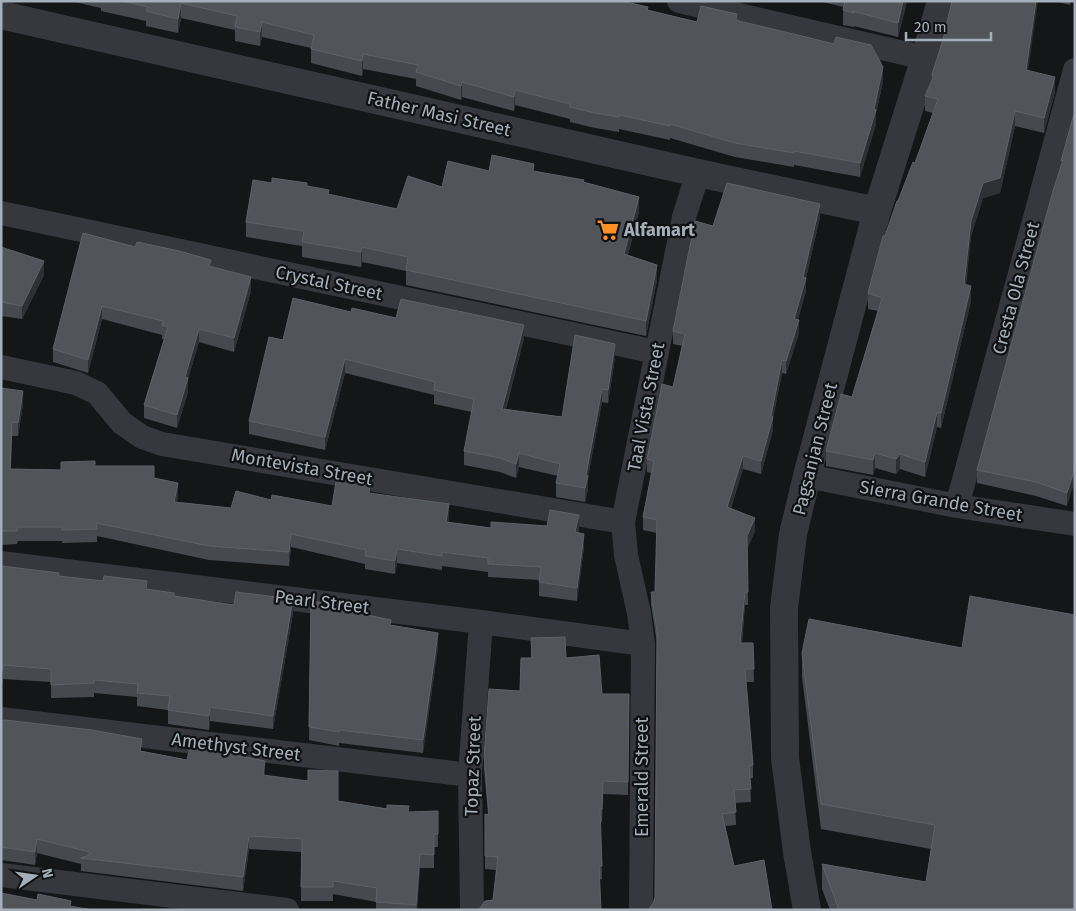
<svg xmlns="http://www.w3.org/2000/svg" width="1076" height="911" viewBox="0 0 1076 911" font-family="'Fira Sans',sans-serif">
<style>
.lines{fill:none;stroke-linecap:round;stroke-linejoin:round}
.minor{stroke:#36383d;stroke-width:24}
.tertiary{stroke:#36383d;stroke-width:28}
.wall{fill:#46494d}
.shaded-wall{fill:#2e3033}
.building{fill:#515459;stroke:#5e6268}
.labels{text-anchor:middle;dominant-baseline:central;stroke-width:4.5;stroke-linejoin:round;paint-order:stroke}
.street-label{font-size:18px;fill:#a6afb9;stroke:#101113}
.poi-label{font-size:18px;font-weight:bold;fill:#a6afb9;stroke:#101113;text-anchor:start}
</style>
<rect width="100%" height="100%" fill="#151618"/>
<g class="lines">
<path class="minor" d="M679 1 925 58
M1 213 656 352
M1 367 76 383 97 393 122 423 142 437 162 444 623 522
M807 476 957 506 1075 524
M957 506 1075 70
M1 563 481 622 643 644
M1 719 470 775
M1 875 287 910
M472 910 470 775 481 622
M641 910 643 644 639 613 626 555 623 522 684 217 698 173"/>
<path class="tertiary" d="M1 15 698 173 877 211
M807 910 797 852 785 758 784 608 793 534 807 476 877 211 925 58 941 1"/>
</g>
<path class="wall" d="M70 1H622L648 10 697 22 737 20 883 82 876 113V124L860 177 794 165V167L735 157 670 138V140L619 129V132L595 128 570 122V119L515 105 514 111 462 97 461 100 416 86V79L363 69 362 76 311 63V48L262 37 260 46 235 41V30L181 18 178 33 146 26V21L101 11V8Z
M818 1H907L898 37 854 26V27L843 25V10L844 7Z
M1054 1H1071L1070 5Z
M1028 70 1055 92 1044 133 1015 126 1000 193 983 198 971 236 966 285 971 301 941 428 937 427 925 477 900 469 896 474 875 468 873 475 826 466V451L852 397 878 311 868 309V293L885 236 898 201 915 163 933 113 925 111V96L932 81V74Z
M1075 110 1067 506 1036 496 977 483V470L1061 167Z
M489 171H534L584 182 639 212 628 255 657 280 646 336 406 285V271L362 262 361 267 302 257V246L246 237V222L272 183 307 186 329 195 397 209 442 187Z
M820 217 806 278V291L798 319 799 333 786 374 782 373 773 418V430L761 474 743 469 731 508 755 531 747 549 748 605H745L742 643H753L754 682H746L753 765V778H750L751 802 735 803 736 825 725 826 734 866 772 910H650V907L653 904 655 897 657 643 651 605V592H655L657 533 643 530V517L651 473 647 472V459L673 387 682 346 673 344V331L713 226Z
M1 247 44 275 22 319 1 316Z
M135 247 211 267 251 291 234 352 199 342 188 379V392L177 428 144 418V405L164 339H162V335L102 319 88 373 53 362V349Z
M351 312 524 338 506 409 562 417 615 357 608 403 602 402 588 476V489L585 502 556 497V483L558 476 519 467 516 478 500 472 464 465V451L472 412 434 404V395L345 373 325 450 249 434V421L283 340Z
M1 388 23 404 18 436H12L11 469 61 470 95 466 154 478 178 496 177 502 231 508 271 500 332 506 370 493 449 518 448 522 491 528 579 529 578 533 584 547 577 601 539 596V580L488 577V572L442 566V570L397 563 395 574 365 569V564L291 547 289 566 209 560 97 536V542L62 543V541H18L17 544 1 545Z
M1 566 59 576 147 589 174 596 293 613 273 729 210 721 209 730 168 724V710L137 706V697L94 693V697L51 698V682L3 679 1 689Z
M311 601 344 610 391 625 438 647 423 753 339 743V746L309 740Z
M531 638 566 658 602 694H629L628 795 603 794 602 822H600L602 879 493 900 496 870 485 869V814H488L484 769V756L520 691 531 658Z
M802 653 1075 910H830L822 889V864L926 882 931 849 821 829 802 677Z
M1 721 142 751 265 775 338 801 409 812 438 811V847H434V868H420L417 910H376V902L333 894V901H301V852L249 849 243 891 81 871V864L37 853 35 865 1 860Z"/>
<path class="shaded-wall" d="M903 1H907L898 37V23Z
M1036 1H1038L1026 85V70Z
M181 3V18L178 33V19Z
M262 22V37L260 46V32Z
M363 54V69L362 76V61Z
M883 67V82L876 113V124L860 177V163Z
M1055 77V92L1044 133V118Z
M462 82V97L461 100V86Z
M515 90V105L514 111V97Z
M1015 111V126L1000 193 983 198 971 236 964 299V284L971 221 983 183Z
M639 197V212L624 269V254Z
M820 204V217L806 278V291L794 331V319Z
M362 247V262L361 267V252Z
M44 261V275L22 319V306Z
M657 265V280L646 336V321Z
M251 277V291L234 352V338Z
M971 286V301L941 428V413Z
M102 306V319L88 373V360Z
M799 320V333L786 374V361Z
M524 325V338L502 422V409Z
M199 329V342L188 379V392L177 428V415L185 377Z
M615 344V357L608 403V390Z
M345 359V373L325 450V437Z
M782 360V373L773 418V430L761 474V461L771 416Z
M602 389V402L588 478V476V489L585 502 586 475Z
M23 391V404L18 436V423Z
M937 412V427L925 477V462Z
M519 453V467L516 478V464Z
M875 453V468L873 475V460Z
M900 454V469L896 474V459Z
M743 456V469L727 520V507Z
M1075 468V481L1067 506V493Z
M178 483V496L174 515V502Z
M449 504V518L446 536V522Z
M579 515V529L575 546V532Z
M755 518V531L747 549V536Z
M291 534V547L289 566V552Z
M584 534V547L577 601V588Z
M397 549V563L395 574V561Z
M745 592V605L740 656V643Z
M293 599V613L273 729V716Z
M438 633V647L423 753V740Z
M3 665V679L1 689V676Z
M210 707V721L209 730V716Z
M265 761V775L263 788V775Z
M249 836V849L243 891V877Z
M37 839V853L35 865V852Z
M420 854V868L416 910V905Z"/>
<path class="building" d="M122 1H622L648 7 647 10 697 22 701 6 737 14 736 19 739 21 806 37 834 44 836 37 871 45 883 67 874 109 876 110 860 163 794 151V153L735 143 670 124V126L619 115V117L595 113 570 107V104L515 90 514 97 462 82 461 86 416 72 418 65 363 54 362 61 311 49 314 35 262 22 260 32 235 27 237 16 181 3 178 19 146 11 148 7Z
M845 1H903L898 23 852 11 854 13 843 10Z
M952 1H1036L1026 70 1055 77 1044 118 1015 111 1000 178 983 183 971 221 964 284 971 286 941 413 937 412 925 462 900 454 896 459 875 453 873 460 826 451 841 394 852 397 882 298 868 293 883 236H885L897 201H898L913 162 915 163 938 99 925 96 933 78 932 74 943 40Z
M1075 110V468L1067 493 1036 482 977 470 1053 191 1063 160 1061 161Z
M492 155 534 164 533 171 584 180 583 182 639 197 624 254 657 265 646 321 406 270 408 257 362 247 361 252 302 242 304 231 246 222 253 180 272 183V178L307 183V186L329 190 328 194 397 209 408 176 442 187 448 161 489 171Z
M727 183 820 204 803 277 806 278 794 319 799 320 786 361 782 360 771 416 773 417 761 461 743 456 727 507 755 518 747 536 748 592H745L740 643H753L754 669H745L753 765 749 766 751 789 734 790 736 812 722 814 734 866 764 860 772 910H650V907L653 904 655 897 657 631 651 592H655L657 520 643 517 654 461 647 459 662 384 673 387 685 334 673 331 695 221 713 226Z
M83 233 135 247 137 242 179 251 211 260 209 266 251 277 234 338 199 329 185 377 188 378 177 415 144 405 168 327 162 325 163 321 102 306 88 360 53 349Z
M1 247 44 261 22 306 1 302Z
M293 298 351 312 352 308 396 318 401 299 524 325 502 409 562 417 575 335 615 344 608 390 602 389 586 475 588 476 585 488 556 483 560 464 519 453 516 464 500 458 464 451 474 399 434 390 435 382 345 359 325 437 249 421 269 337 283 340Z
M1 388 23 391 18 423 12 422 10 469 61 470V462L95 461V466H154V478L178 483 174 502 231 508 236 491 271 500 272 495 332 506 336 482 370 486 369 493 449 504 446 522 491 528V522L547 526 550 510 579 515 575 532 584 534 577 588 539 582 541 567 488 564V558L442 552V556L397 549 395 561 365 556 366 550 291 534 289 552 209 546 96 523 97 529 62 530V527H18L17 531H1Z
M1 566 59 573V576L103 581 104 576 147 581 146 589 174 593V596L234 605 236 592 293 599 273 716 210 707 209 716 168 710 170 696 137 693 138 684 94 680V683L51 685V669L3 665 1 676Z
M970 596 1075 615V910H839L822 864 926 882 935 825 821 804 802 653 809 619 962 648Z
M311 601 344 606 343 610 391 620 390 625 438 633 423 740 339 730V732L309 727Z
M565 637 566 658 599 655 602 694H629L628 782 603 781 602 809H600L602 866H599L601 910H480V908L485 901 493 900 498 857 485 856V814L489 815 484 756 489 689 520 691 521 658H532L531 638Z
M5 720 92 730 142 739 140 751 187 760 190 746 265 761 263 775 308 781V770L338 771V801L387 809V805L409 806 408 812 438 811V834H434V855L420 854 416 905 376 902 377 888 333 881V887H301L302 839 249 836 243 877 81 858 89 855 90 852 37 839 35 852 1 847V721Z
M1 893 37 900 38 894 71 901 70 906 92 910H1Z"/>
<defs>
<g id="supermarket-bare" transform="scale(1.725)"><path d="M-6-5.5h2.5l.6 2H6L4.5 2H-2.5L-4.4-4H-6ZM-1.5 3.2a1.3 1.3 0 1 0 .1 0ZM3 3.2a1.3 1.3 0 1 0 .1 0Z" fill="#ff9026" stroke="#101113" stroke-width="2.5" paint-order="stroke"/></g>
</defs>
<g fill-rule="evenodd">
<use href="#supermarket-bare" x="608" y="230"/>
</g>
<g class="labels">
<g class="street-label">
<text transform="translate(439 114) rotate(13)">Father Masi Street</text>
<text transform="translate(329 283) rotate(12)">Crystal Street</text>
<text transform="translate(1016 288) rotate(-75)">Cresta Ola Street</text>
<text transform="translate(646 407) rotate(-79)">Taal Vista Street</text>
<text transform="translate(815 449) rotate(-76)">Pagsanjan Street</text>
<text transform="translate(302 467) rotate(10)">Montevista Street</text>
<text transform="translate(941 501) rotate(10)">Sierra Grande Street</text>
<text transform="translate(322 602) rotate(7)">Pearl Street</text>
<text transform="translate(236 747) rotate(7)">Amethyst Street</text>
<text transform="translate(473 766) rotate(-88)">Topaz Street</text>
<text transform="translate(642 777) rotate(-90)">Emerald Street</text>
</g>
<g class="poi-label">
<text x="624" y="230">Alfamart</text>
</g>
</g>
<rect width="1076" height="911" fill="none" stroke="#a6afb9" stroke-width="5"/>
<g transform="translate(35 876) rotate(77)" stroke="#101113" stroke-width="4" paint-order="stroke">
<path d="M0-4L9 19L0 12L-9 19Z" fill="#a6afb9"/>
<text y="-8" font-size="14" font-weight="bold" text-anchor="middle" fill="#a6afb9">N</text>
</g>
<path d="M906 32v8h85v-8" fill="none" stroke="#a6afb9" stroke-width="2.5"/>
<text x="914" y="32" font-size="15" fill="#a6afb9" stroke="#101113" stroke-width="4" paint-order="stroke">20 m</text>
</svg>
